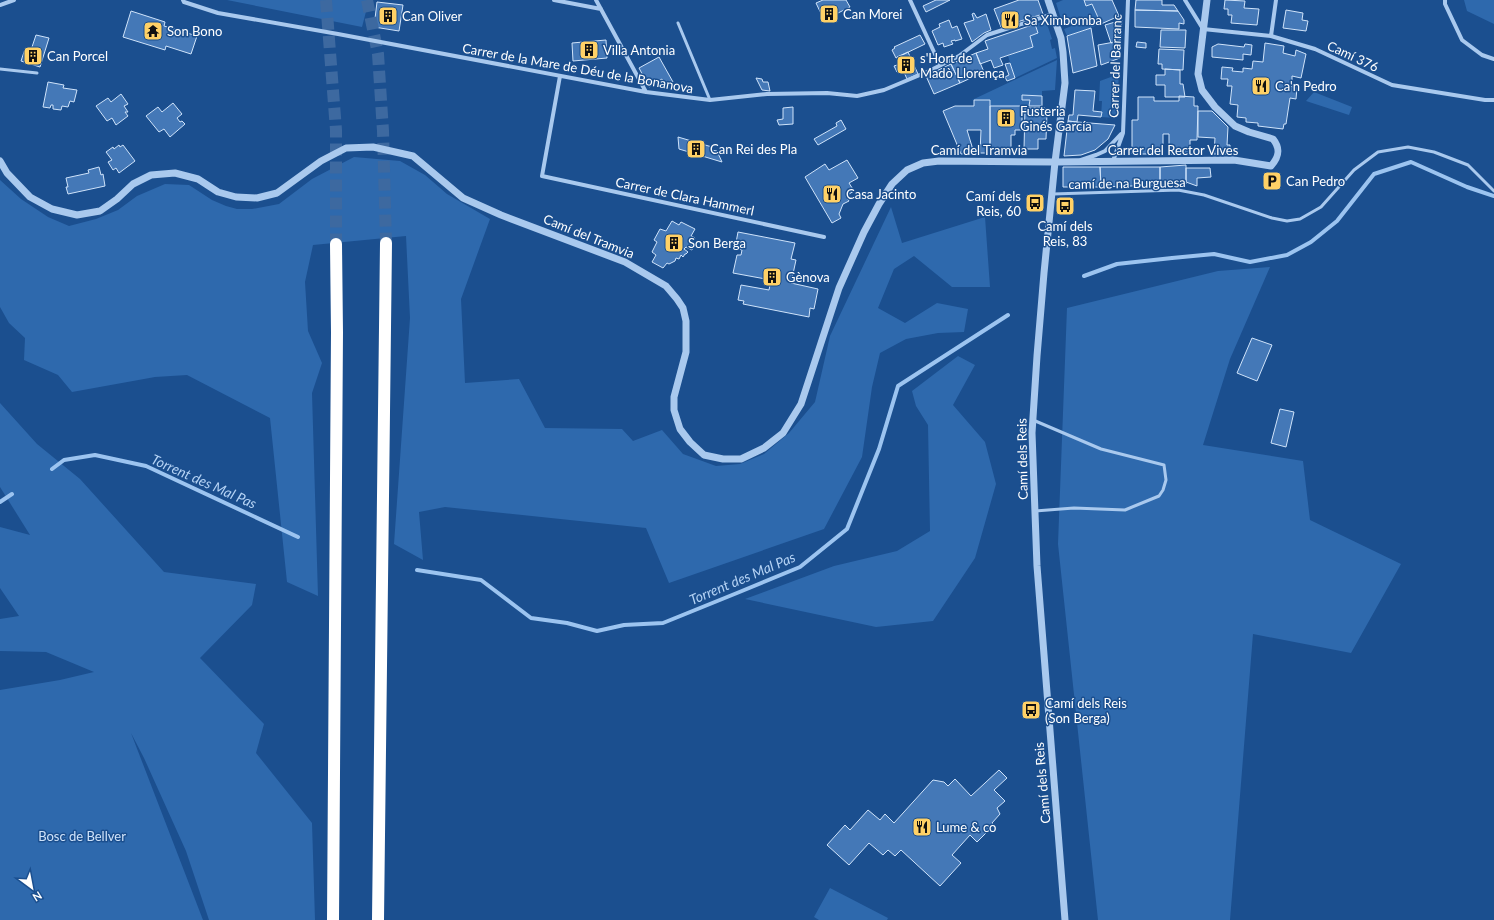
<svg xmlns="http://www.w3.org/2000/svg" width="1494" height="920" viewBox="0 0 1494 920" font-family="Lato,sans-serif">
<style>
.green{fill:#2e69ad}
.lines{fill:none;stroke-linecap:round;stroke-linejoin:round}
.stream{stroke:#9cc4f0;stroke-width:4}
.building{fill:#4478b7;stroke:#cfe3fa}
.motorway-tunnel{stroke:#3d69a0;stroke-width:12;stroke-dasharray:12 6;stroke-linecap:butt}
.service{stroke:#a9c9ee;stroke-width:3}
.minor{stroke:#a9c9ee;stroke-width:4}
.tertiary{stroke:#a9c9ee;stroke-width:7}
.motorway{stroke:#fff;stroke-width:12}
.labels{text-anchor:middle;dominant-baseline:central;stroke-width:3;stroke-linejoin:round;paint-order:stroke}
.poi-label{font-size:13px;fill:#fff;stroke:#1b4f8f;text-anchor:start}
.street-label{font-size:13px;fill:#fff;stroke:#1b4f8f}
.park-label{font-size:13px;fill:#cfe3fa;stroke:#1b4f8f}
.water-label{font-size:14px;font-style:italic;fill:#b5d3f5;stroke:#1b4f8f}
</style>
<rect width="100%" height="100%" fill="#1b4f8f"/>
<path class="green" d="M227 0H369L362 27Z
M1063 0H1085L1086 6 1092 4 1101 24 1067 36 1064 29 1082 22 1080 19 1063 25 1056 3Z
M1464 0H1494V24L1467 11Z
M1046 21 1052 39 1050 40 1052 49 1055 48 1057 58 1015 78 1008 56 1033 47 1030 36 1038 33 1035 24Z
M1057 60 1055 90 1042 91V96H1022V100H1030L1029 106H990V100H972Z
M1119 74 1116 118 1101 117 1102 101H1099L1100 81Z
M1314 92 1352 107 1349 115 1306 101Z
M354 157 400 161 425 175 447 194 490 219 461 299 465 383 519 379 545 428 622 429 633 441 662 430 683 454 716 466 740 464 764 454 789 433 815 402 830 336 891 207 902 243 985 217 990 287H952L914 256 894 269 878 308 905 323 937 303 968 309 964 332 938 333 906 339 880 353 872 387 862 457 824 529 669 583 646 528 445 507 419 512 423 560 394 544 410 318 406 236 313 245 305 282 308 331 322 363 312 393 318 596 287 582 270 418 187 375 155 377 72 392 58 375 24 360 25 338 9 323 0 307V180L21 199 48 217 69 226 96 219 118 210 137 196 165 184 189 185 212 200 226 206 237 209H252L279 204 312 179Z
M1270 267 1230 359 1203 445 1303 461 1310 520 1401 564 1351 653 1253 634 1230 920H1098L1058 544 1067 308 1218 271Z
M958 356 975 365 953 405 985 442 996 484 975 558 933 621 876 627 745 599 834 566 897 551 930 531 928 425 916 406 912 391Z
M0 403 37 444 80 479 164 572 256 584 252 605 200 658 264 724 256 753 312 823 315 920H209L186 851 144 758 131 733 203 920H0V690L60 680 94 672 46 652 0 651V619L19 616 0 588V527L30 535 0 487Z
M830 888 888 918 887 920H819L814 917Z"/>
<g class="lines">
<path class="stream" d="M1084 276 1117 264 1172 258 1214 254 1250 262 1287 255 1311 242 1337 221 1374 174 1411 162 1467 187 1494 196
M52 469 64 460 95 455 146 466 298 537
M0 502 12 494
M417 570 481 580 531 618 567 623 597 631 624 625 663 623 737 593 800 567 847 529 879 449 898 386 1008 315"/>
</g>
<path class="building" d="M823 0H846L850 7 824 20 816 3Z
M936 0H950L926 12 923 6Z
M1019 0H1038L1043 14 1001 27 994 9Z
M1084 0H1112L1119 16 1101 24 1092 4 1086 6Z
M1136 0H1162V5H1174L1178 11 1135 10Z
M1225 0 1245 1 1244 8 1259 9 1257 25 1231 23 1232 15H1228V9H1224Z
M377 2 403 5 399 31 374 27Z
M1135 10 1178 11 1184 20V24L1179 23V29L1135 27Z
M1286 10 1303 13 1302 20 1308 21 1306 31 1283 28Z
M131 11 165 22 164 26 197 36 191 54 166 46 165 50 123 37Z
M974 13 977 18 986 14 991 30 984 33 972 42 964 23 974 20 972 14Z
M949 20 952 28 957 26 962 39 955 41V40L951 41 953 44 944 47 943 43 938 45 932 31 940 27 939 24Z
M1122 20 1120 41 1111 43 1105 25Z
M1035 24 1038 33 1030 36 1033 47 1000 58 1003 65 994 68 991 60 980 64 976 53 988 49 985 41Z
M1091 28 1097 66 1073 73 1067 36Z
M1161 30H1186L1185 48 1160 47Z
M36 35 49 38 40 67 21 61 25 49 31 50Z
M920 35 925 44 896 58 892 50 895 48 894 47Z
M606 40 607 58 573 61 572 43Z
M1120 41V58L1101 65 1098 45Z
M1137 42 1146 43V48L1136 47Z
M1265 43 1284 46 1283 53 1295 56 1296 50 1306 54 1301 78 1292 76V87L1297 88 1296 99 1290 98 1286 124H1284L1283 129 1258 126V123L1246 122V118L1237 117 1238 105 1230 104 1232 86H1227L1228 79H1221L1222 67 1233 68 1232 71 1243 72V68L1252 69 1253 61 1263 62Z
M1218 44 1244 47 1245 44 1252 45 1251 55 1243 54V60L1212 57V47Z
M1159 49 1184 50 1183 70 1162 69V64H1158Z
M908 52 918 74 907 79 903 70 897 72 894 66 900 64 897 57Z
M976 53 984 72 960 83 951 64Z
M659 57 673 82 666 86 662 79 649 87 639 68Z
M1010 63 1015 78 1007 81 1005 77 1009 75 1005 64Z
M951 64 960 83 934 94 926 76Z
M1165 69 1180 70V84H1183L1185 97H1165V85H1156V75H1165Z
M756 78 762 79 763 82H768L770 91 762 90Z
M48 82 64 85 63 88 77 90 74 102 70 101 68 107 62 106 61 110 53 109V105H51L50 108 43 107Z
M1075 90 1095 91 1093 111 1102 112 1101 117 1078 115 1077 122 1068 121 1069 115H1073Z
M121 94 128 104 124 106 128 112H125L128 116 116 125 112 118 107 121 96 106 108 98 111 102Z
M1022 95 1042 96V106H1029L1030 100H1022Z
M1179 96 1194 97V106H1198L1197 140H1190V154H1169V134H1163V154H1132V120H1138V97H1154V101H1179Z
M974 100H990V153H980L981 130H967L974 153 961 154 943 111 955 106H974Z
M173 103 182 114 177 118 180 122 182 121 185 124 170 137 164 129 159 132 146 116 158 107 162 112Z
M990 106H1022V130H1015V135H1011V149H990Z
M793 107V124L779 125 777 120 783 119V108Z
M1025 108H1045V112L1047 113 1046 139H1038V149H1024Z
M1198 111H1212L1228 127 1227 145H1230V154H1214L1215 138 1198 137Z
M841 120 846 129 818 145 814 139 837 126 836 123Z
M1068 121 1077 122 1115 125 1108 139 1095 150 1081 155 1064 156Z
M678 137 712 147 711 150 717 151 722 162 679 149Z
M119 145 120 147 123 145 135 161 119 173 116 168 113 170 108 162 112 160 106 152 113 147 114 149Z
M847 160 858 178 849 183 854 191 846 196 849 201 843 204 839 214 841 218 832 223 805 177 825 164 829 170Z
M1186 165V184L1160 185V167Z
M99 167 101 175 103 174 105 186 68 194 66 187H68L66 178 89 173 88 170Z
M1063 167H1100L1101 187H1063Z
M1100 167H1160V185L1101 187Z
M1186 168H1210L1211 177 1197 178V186L1186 182Z
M672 221 679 225 681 222 695 229 691 236 695 238 691 245 694 247 692 250 686 247 684 249 688 252 686 254H685L683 257 681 255 679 259 676 258 675 261 669 264 667 263 663 268 652 262 656 255 652 252 657 242 654 240 660 229 666 231Z
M738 232 795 243 791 259 796 260 791 283 818 289 814 309 810 308 809 317 743 304 744 301 738 300 741 285 769 290 771 280 733 273 737 255H741L742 250 735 248Z
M1252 338 1272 345 1257 381 1237 373Z
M1280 409 1294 412 1286 447 1271 443Z
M999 770 1007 778 994 790 1005 801 997 808 1000 814 992 823 994 825 977 842 970 835 952 855 961 863 940 886 901 850 895 856 888 850 883 855 869 843 849 865 827 845 845 825 850 830 868 810 880 820 885 814 894 823 933 780 944 782 948 786 955 779 971 796Z"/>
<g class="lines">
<path class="motorway-tunnel" d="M326 0 336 130V244
M367 0 378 54 383 131 386 243"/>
<path class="service" d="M678 23 710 100
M0 69 37 73
M1053 194 1178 190 1204 195 1272 218 1287 221 1300 219 1321 207 1354 170 1378 152 1408 147 1434 152 1468 165 1494 191
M1033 420 1101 449 1164 465 1166 480 1163 490 1159 496 1125 510 1074 508 1035 511"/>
<path class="minor" d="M183 0 184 2 218 13 338 34 646 92 710 100 767 94 827 93 857 96 884 90 927 72 959 56 987 35 1053 14
M554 0 601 9
M596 0 646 92
M910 0 940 65
M1185 0 1203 29 1271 36 1315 49 1392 85 1485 100H1494
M1445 0V4L1462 40 1482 55 1494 59
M0 5 14 0
M1271 36 1276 0
M560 76 542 176 824 237
M1081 160 1096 155 1105 151 1121 134
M1113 161 1123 133 1128 0"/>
<path class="tertiary" d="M1048 0 1061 38 1063 52 1065 83 1055 162 1044 273 1037 356 1032 433 1037 566 1065 920
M0 161 7 173 30 197 52 209 77 215 100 211 117 199 133 184 151 175 175 173 198 179 218 192 236 197 257 198 277 193 321 161 346 148 373 147 413 156 463 198 501 215 625 262 666 286 677 299 683 308 686 321V352L674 397V410L680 429 690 442 704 455 723 459H741L764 448 783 433 801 404 839 288 864 232 879 204 892 184 907 170 923 163 939 161 1055 162 1234 160 1271 166C1279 157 1281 149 1273 139L1249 132 1235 126 1215 107 1202 90 1198 74 1207 0"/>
<path class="motorway" d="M333 920 337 332 336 244
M378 920 386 243"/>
</g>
<defs>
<g id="building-square" transform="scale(1)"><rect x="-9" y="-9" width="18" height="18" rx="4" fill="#ffd166" stroke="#1b4f8f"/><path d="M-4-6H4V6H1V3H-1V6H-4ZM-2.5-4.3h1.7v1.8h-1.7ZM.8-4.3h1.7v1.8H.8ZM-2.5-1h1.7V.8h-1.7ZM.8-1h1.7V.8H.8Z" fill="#111"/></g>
<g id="restaurant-square" transform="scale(1)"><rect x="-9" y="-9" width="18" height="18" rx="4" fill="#ffd166" stroke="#1b4f8f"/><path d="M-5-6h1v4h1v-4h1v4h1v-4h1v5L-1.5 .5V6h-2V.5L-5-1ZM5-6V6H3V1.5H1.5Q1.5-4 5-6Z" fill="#111"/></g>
<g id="temple-square" transform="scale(1)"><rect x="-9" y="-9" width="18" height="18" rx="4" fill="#ffd166" stroke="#1b4f8f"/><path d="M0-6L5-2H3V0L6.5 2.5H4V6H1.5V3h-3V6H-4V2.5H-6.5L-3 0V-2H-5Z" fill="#111"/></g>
<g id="parking-square" transform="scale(1)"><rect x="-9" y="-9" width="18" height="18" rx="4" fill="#ffd166" stroke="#1b4f8f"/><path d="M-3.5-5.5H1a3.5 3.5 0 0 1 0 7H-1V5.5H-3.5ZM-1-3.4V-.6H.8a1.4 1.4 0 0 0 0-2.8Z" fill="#111"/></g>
<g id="bus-square" transform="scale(1)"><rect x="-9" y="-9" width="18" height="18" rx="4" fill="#ffd166" stroke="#1b4f8f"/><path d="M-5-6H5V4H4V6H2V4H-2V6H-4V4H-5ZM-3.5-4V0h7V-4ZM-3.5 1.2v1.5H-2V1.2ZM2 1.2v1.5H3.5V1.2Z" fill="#111"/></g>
</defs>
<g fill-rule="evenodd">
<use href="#building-square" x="829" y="14"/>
<use href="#building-square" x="388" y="16"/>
<use href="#restaurant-square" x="1010" y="20"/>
<use href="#temple-square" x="153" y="31"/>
<use href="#building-square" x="589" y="50"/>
<use href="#building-square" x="33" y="56"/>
<use href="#building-square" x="906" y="65"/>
<use href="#restaurant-square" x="1261" y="86"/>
<use href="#building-square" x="1006" y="118"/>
<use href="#building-square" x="696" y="149"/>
<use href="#parking-square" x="1272" y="181"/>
<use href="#restaurant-square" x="832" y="194"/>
<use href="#bus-square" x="1035" y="203"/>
<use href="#bus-square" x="1065" y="206"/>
<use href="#building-square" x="674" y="243"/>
<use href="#building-square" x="772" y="277"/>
<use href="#bus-square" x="1031" y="710"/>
<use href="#restaurant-square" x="922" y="827"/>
</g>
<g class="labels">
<g class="poi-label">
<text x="843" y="14">Can Morei</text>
<text x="402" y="16">Can Oliver</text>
<text x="1024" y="20">Sa Ximbomba</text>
<text x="167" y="31">Son Bono</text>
<text x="603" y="50">Villa Antonia</text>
<text x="47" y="56">Can Porcel</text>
<text x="920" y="58">s'Hort de<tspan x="920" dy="15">Madò Llorença</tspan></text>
<text x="1275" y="86">Ca'n Pedro</text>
<text x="1020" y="111">Fusteria<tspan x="1020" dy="15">Ginés García</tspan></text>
<text x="710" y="149">Can Rei des Pla</text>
<text x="1286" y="181">Can Pedro</text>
<text x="846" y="194">Casa Jacinto</text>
<text x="1021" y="196" text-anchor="end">Camí dels<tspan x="1021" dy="15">Reis, 60</tspan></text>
<text x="1065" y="226" text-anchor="middle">Camí dels<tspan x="1065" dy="15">Reis, 83</tspan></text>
<text x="688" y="243">Son Berga</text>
<text x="786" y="277">Gènova</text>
<text x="1045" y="703">Camí dels Reis<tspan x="1045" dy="15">(Son Berga)</tspan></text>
<text x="936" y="827">Lume &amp; co</text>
</g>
<g class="street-label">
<text transform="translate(1353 56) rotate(25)">Camí 376</text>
<text transform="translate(1115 66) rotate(-88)">Carrer del Barranc</text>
<text transform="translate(578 68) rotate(10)">Carrer de la Mare de Déu de la Bonanova</text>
<text x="979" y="150">Camí del Tramvia</text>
<text x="1173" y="150">Carrer del Rector Vives</text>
<text transform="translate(1127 183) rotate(-1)">camí de na Burguesa</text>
<text transform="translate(685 196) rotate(12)">Carrer de Clara Hammerl</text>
<text transform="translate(589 236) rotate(22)">Camí del Tramvia</text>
<text transform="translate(1022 459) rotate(-91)">Camí dels Reis</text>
<text transform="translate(1042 783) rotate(-95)">Camí dels Reis</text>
</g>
<g class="park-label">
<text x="82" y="836">Bosc de Bellver</text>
</g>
<g class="water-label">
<text transform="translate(204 481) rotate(24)">Torrent des Mal Pas</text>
<text transform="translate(742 578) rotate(-23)">Torrent des Mal Pas</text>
</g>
</g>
<g transform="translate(32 888) rotate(148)" stroke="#1b4f8f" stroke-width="3" paint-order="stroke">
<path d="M0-3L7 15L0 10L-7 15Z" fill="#ffffff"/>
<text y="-6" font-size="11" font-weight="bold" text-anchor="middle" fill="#ffffff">N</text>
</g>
</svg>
